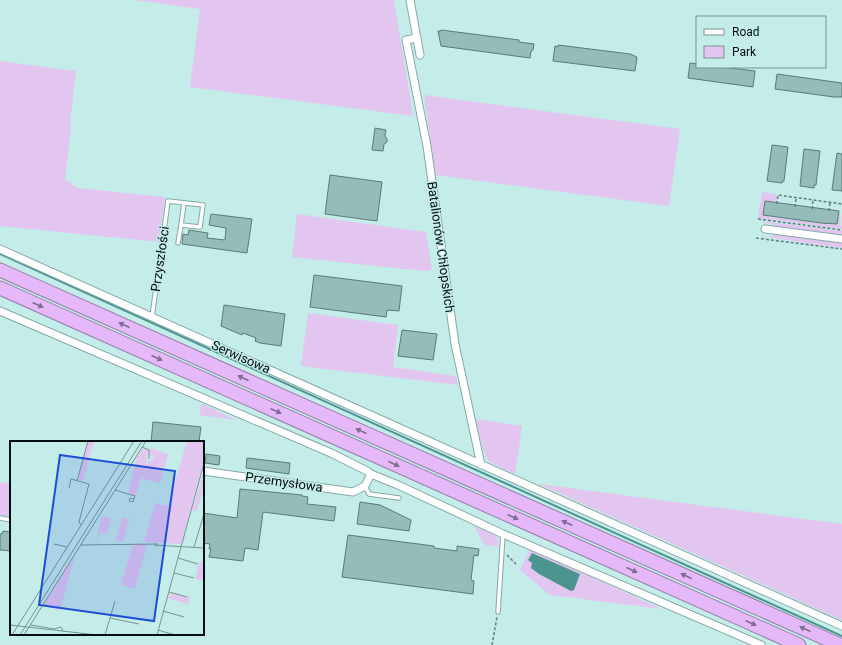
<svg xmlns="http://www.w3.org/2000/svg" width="842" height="645" viewBox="0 0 842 645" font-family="Roboto,sans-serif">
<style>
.green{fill:#e2c6ef}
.water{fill:#4c948f}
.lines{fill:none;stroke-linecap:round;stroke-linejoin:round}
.stream{stroke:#4c948f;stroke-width:2}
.building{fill:#96bcb9;stroke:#577b78}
.service-casing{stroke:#84aaa7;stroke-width:5.5}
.minor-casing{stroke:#84aaa7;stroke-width:9}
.motorway-casing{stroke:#967ea7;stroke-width:15}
.path{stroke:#627c7a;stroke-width:1.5;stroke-dasharray:3 2;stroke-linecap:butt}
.service{stroke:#fff;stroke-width:3.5}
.minor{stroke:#fff;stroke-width:7}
.motorway{stroke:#e5b9f9;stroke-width:13}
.oneway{fill:#7f6c8f}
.labels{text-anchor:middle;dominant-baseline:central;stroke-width:3;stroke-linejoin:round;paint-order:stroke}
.street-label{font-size:13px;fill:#030f0e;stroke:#c4ece9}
.inset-road{fill:none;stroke:#779491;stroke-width:1}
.view{fill:#1d4ed8;fill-opacity:0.15;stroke:#1d4ed8;stroke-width:2}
.inset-edge{fill:none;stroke:#030f0e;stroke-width:2}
</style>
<rect width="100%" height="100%" fill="#c4ece9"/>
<path class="green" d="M135 0H394L413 116 190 87 200 9Z
M0 61 76 71 70 123 71 129 65 179 77 188 165 197 159 242 0 226Z
M424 95 680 129 669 206 435 175Z
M762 192 778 195 777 204 765 202 763 214 769 215V217L828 224 829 223 837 224 839 214H841L840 226H842V229L758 218Z
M297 214 426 232 432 270 424 271 292 257Z
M761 221 842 231V235L775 227 773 224 760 222Z
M774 234 842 243V248L758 236 770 237Z
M308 313 398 325 393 367 456 376 458 385 301 366Z
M201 403 236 420 200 415Z
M475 419 522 426 515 474 489 462 484 452Z
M0 482 11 483V517L0 515Z
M539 484 842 524V620Z
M474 526 497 536 499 547 485 545Z
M530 549 662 609 550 595 520 570Z"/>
<path class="water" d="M532 553 580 574 574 590 571 591 539 574 531 568 532 563 528 560Z"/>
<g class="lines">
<path class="stream" d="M0 254 842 636"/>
</g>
<path class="building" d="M441 30 519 40V42L534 44 533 50 531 51 530 58 441 46 438 31H441Z
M558 45 630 54 637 57 635 71 553 61 555 46 558 47Z
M690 63 697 64V67H722L755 71 753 87 688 78Z
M777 74 842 83V97H834L775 89Z
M375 128 386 130 385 136 387 139V142L384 144 383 151 372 150Z
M772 145 788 147 784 181H782V183L767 181Z
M804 149 820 151 816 185H814V188L800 186Z
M837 153 842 154V191L832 190Z
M330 175 382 182 377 221 325 214Z
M765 201 839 211 837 224 821 223 763 215Z
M211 214 252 219 247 253 182 244 183 234 188 235 189 230 208 233 207 238 225 240 226 228 209 225Z
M314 275 402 286 399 311 387 310 386 317 310 307Z
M224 305 285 314 281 346 260 343 255 341 256 338 243 333 242 335 221 326Z
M402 330 437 334 433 360 398 356Z
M153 422 201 427 199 442H151Z
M206 454 220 456 219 465 205 463Z
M247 458 290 463 289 474 246 468Z
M240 489 302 495V496L308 497 307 504 336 507 334 521 263 512 258 550 245 548 243 561 209 557 211 549H209L210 544 203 543V513L237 518Z
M360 502 380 505 411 520 409 531 357 524Z
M3 531 11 532V551L0 550V534H2Z
M348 535 434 546V548L457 551V546L479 549 478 556 474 555 471 580 474 581 473 594 342 577Z"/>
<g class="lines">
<g class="service-casing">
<path id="service" d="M178 243 181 225
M152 317 168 201 203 205 200 227 181 225 184 203
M365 486 369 494 399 498
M0 518 11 520
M498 612 503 534"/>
</g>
<g class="minor-casing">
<path id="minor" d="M410 0 420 55
M417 38 406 40 427 146 455 344 481 465
M765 229 842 239
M0 249 842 626
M0 311 331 453 367 471 371 474 398 485 503 534 761 645
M203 471 353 492 365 486 371 474"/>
</g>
<g class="motorway-casing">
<path id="motorway" d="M0 270 840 645
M0 288 799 645"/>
</g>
<path class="path" d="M777 204 778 195 842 204
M795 207 796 198
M812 209 813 200
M829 211 830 203
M758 219 842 230
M756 238 842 249
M507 555 516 564
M492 645 497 617"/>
<use href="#service" class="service"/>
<use href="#minor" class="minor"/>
<use href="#motorway" class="motorway"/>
</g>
<defs><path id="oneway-solid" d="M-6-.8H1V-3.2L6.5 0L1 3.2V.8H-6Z"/></defs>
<g class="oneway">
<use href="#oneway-solid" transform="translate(38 305) rotate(24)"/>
<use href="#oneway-solid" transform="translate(124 325) rotate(-156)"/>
<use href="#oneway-solid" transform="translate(157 358) rotate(24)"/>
<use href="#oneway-solid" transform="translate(243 378) rotate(-156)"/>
<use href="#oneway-solid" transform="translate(276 411) rotate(24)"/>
<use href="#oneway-solid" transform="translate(361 431) rotate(-156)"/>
<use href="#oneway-solid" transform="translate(394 464) rotate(24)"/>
<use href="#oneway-solid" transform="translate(513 517) rotate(24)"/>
<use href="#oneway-solid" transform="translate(567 523) rotate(-156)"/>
<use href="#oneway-solid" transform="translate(632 570) rotate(24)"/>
<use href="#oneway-solid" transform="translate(686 576) rotate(-156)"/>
<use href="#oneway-solid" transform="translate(751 623) rotate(24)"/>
<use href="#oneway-solid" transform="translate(805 629) rotate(-156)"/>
</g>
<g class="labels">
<g class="street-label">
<text transform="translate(441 247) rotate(82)">Batalionów Chłopskich</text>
<text transform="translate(160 259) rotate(-82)">Przyszłości</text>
<text transform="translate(241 357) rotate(24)">Serwisowa</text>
<text transform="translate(284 482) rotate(8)">Przemysłowa</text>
</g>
</g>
<g transform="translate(10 441)">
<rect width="194" height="194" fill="#c4ece9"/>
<path d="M78 0H84L73 40 69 39V34ZM177 0H194V19L171 103 134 101 145 62 158 65ZM133 7 138 9 136 24 140 19 141 21 144 15 139 14V7L158 13 150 42 131 37 126 55 118 52 127 16ZM194 30V46L187 70 182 69ZM92 75 101 77 97 93 90 91 85 102ZM112 76 119 78 113 100H106ZM123 103H137L125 148 111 144ZM65 114 50 169 33 165ZM194 121V140L185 138 189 122ZM159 152 173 156 180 155 178 163 157 157 161 154Z" fill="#e2c6ef"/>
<path class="inset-road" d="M132 6 139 9V18M67 40 78 0M59 47 61 38 79 43 69 81 71 84M105 49 125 55 123 61 119 60 120 57 124 58M44 103 57 106M71 104 148 103M144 104 194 107M184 106 194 73M168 117 188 123M164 132 184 137M159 151 177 156M153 170 174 176M100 177 129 183M0 184 87 194M21 184 44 188 51 186 53 190M148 189 165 194M2 194 124 0M10 194 132 0M14 194 136 0M95 194 105 160M147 194 194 22"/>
<path class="view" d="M50 14 165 30 144 180 29 164Z"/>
<rect width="194" height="194" class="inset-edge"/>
</g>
<rect x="696" y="16" width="130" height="52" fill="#c4ece9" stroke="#779491"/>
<rect x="704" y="29" width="20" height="6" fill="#ffffff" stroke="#779491"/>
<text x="732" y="36" font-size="12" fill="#030f0e">Road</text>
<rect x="704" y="46" width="20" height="12" fill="#e2c6ef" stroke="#779491"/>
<text x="732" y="56" font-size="12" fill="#030f0e">Park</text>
</svg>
